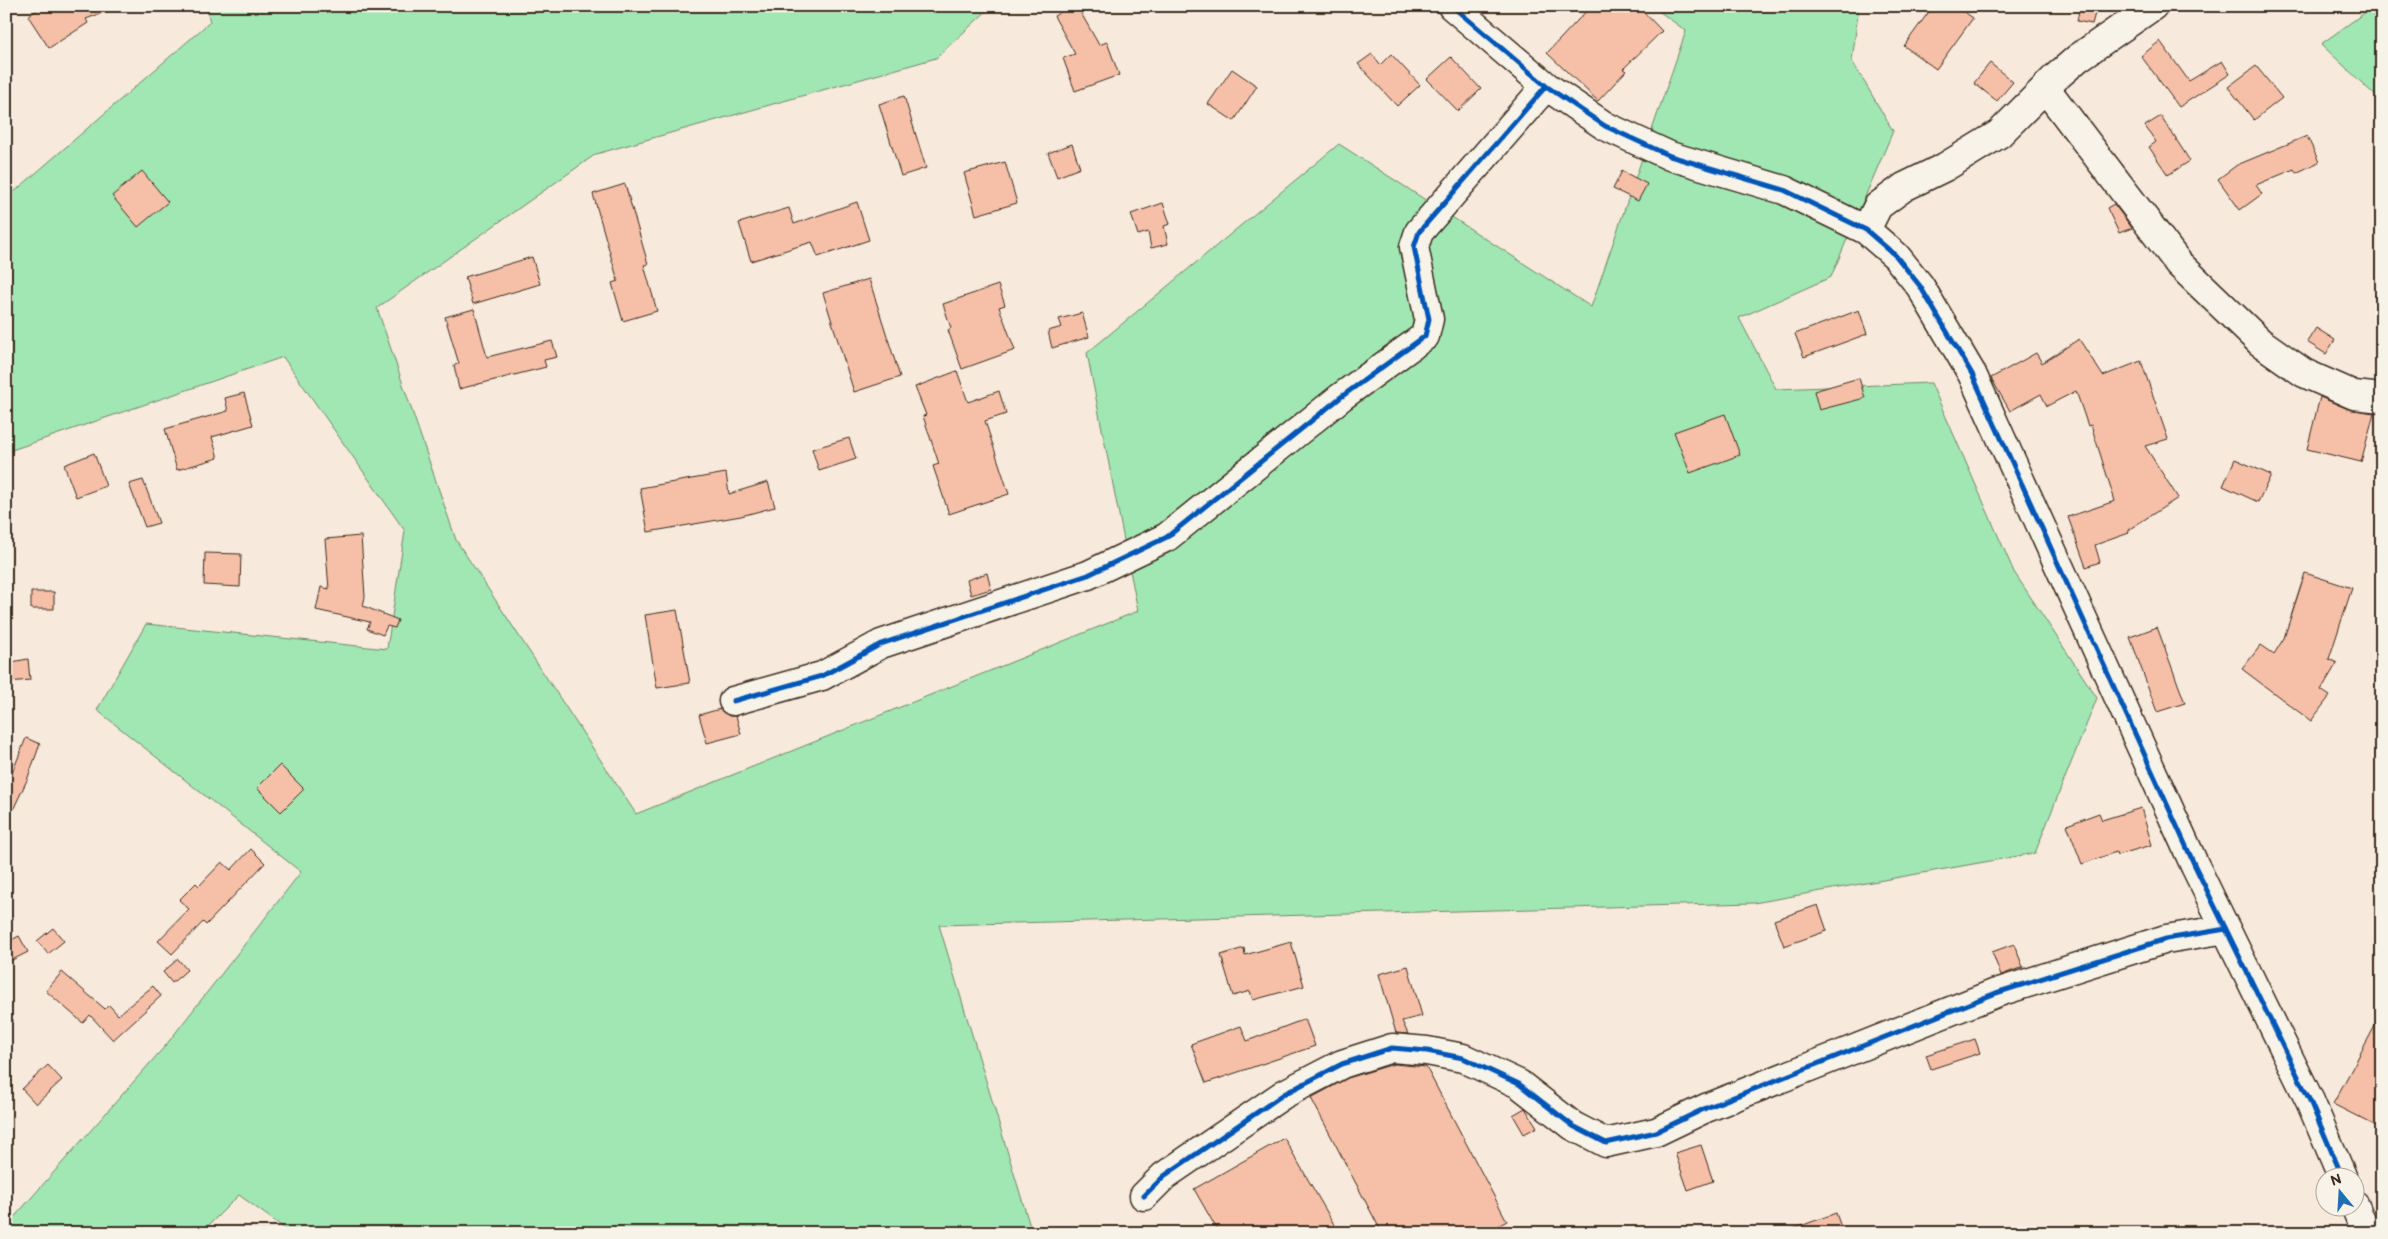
<svg xmlns="http://www.w3.org/2000/svg" width="2388" height="1239" viewBox="0 0 2388 1239" font-family="'Balsamiq Sans',sans-serif">
<style>
.green{fill:#a1e7b3;stroke:#6e8868}
.building{fill:#f6c0a8;stroke:#3b2a1e}
.lines{fill:none;stroke-linecap:round;stroke-linejoin:round}
.minor-casing{stroke:#3b2a1e;stroke-width:31}
.minor{stroke:#f7f3e8;stroke-width:28}
.cycleway-casing{stroke:#f7f3e8;stroke-width:8}
.cycleway{stroke:#0057b8;stroke-width:5}
</style>
<rect width="100%" height="100%" fill="#f7e9db"/>
<filter id="ink" filterUnits="userSpaceOnUse"><feTurbulence type="fractalNoise" baseFrequency=".02" numOctaves="2"/><feDisplacementMap in="SourceGraphic" scale="10" xChannelSelector="R" yChannelSelector="G"/><feConvolveMatrix kernelMatrix="1 2 1 2 8 2 1 2 1" color-interpolation-filters="sRGB"/></filter>
<g filter="url(#ink)">
<path class="green" d="M206 6H992L936 58 596 154 377 308 456 540 636 814 1138 611 1087 353 1339 144 1591 307 1686 31 1652 6H1859L1852 61 1893 131 1831 277 1739 318 1776 389 1931 383 2014 572 2097 698 2035 853 1754 903 939 925 1032 1233H291L239 1195 201 1233H10V1222L166 1045 301 872 97 710 146 624 387 649 405 531 283 357 6 452V199L210 22Z
M2374 6H2382V102L2321 44Z"/>
<path class="building" d="M43 6H115V8L86 19 88 23 49 48 28 16Z
M1071 6H1077L1099 45 1107 42 1119 75 1075 91 1063 58 1075 54 1054 16Z
M1591 6H1638L1662 31 1623 69 1626 71 1598 101 1547 53Z
M1933 6H1956L1973 18 1936 69 1904 46Z
M2080 6H2097L2092 24 2077 21Z
M2160 41 2189 81 2222 61 2230 74 2179 107 2141 56Z
M1372 54 1380 65 1391 54 1420 85 1397 106 1358 64Z
M1451 57 1481 89 1458 111 1427 79Z
M1990 63 2013 82 1997 101 1974 83Z
M2256 66 2282 98 2254 120 2228 87Z
M1232 69 1257 86 1234 121 1208 104Z
M904 96 926 168 901 176 879 104Z
M2161 116 2190 161 2168 175 2149 147 2156 142 2145 126Z
M2307 136 2319 162 2296 173 2294 169 2256 185 2262 194 2240 210 2218 179 2237 165Z
M1072 144 1080 168 1057 177 1048 153Z
M1005 162 1017 203 976 215 964 173Z
M142 171 168 202 138 227 112 196Z
M1622 171 1647 184 1638 201 1613 189Z
M625 184 648 264 644 265 657 311 623 321 612 283 618 281 593 194Z
M857 202 869 240 818 257 812 242 751 261 739 223 789 208 794 224Z
M1163 203 1170 224 1164 226 1168 244 1151 248 1148 232 1138 235 1131 214Z
M2114 204 2132 228 2119 233 2107 208Z
M532 257 540 284 473 304 465 277Z
M869 279 900 377 854 392 823 293Z
M998 285 1005 305 999 307 1015 350 962 369 948 330 951 328 943 304Z
M474 309 487 357 552 341 557 357 544 360 546 367 459 389 454 365 459 364 445 317Z
M1859 310 1867 334 1804 357 1795 334Z
M1082 313 1089 337 1052 348 1048 331 1062 327 1059 319Z
M2316 328 2335 340 2326 354 2307 342Z
M2079 339 2103 376 2141 361 2168 439 2145 446 2178 498 2128 530 2129 533 2095 545 2100 562 2086 567 2068 517 2115 501 2091 425 2088 426 2076 391 2047 406 2041 394 2010 411 1991 378 2036 353 2042 363Z
M957 371 968 402 999 391 1006 414 985 421 1009 494 949 514 933 466 939 464 923 416 926 415 915 387Z
M1859 378 1865 398 1819 410 1814 391Z
M244 393 253 425 212 437 218 458 177 470 165 429 228 411 225 398Z
M2320 397 2348 409 2374 413 2361 462 2307 449Z
M1725 414 1740 455 1690 473 1674 432Z
M849 438 856 459 819 471 812 449Z
M94 453 106 486 76 497 64 465Z
M2235 459 2271 475 2258 502 2223 486Z
M726 473 729 494 768 482 775 507 741 516 648 532 640 488Z
M143 480 159 523 145 527 129 484Z
M361 536 365 597 363 606 398 620 395 628 387 626 383 635 367 629 370 622 316 610 321 587 329 589 325 539Z
M205 553 241 554 240 587 204 585Z
M987 573 991 589 971 595 967 580Z
M2305 573 2352 588 2329 659 2337 663 2321 690 2330 696 2311 721 2242 669 2261 645 2274 654 2284 638Z
M31 592H54V609H31Z
M677 610 690 683 657 688 645 615Z
M2157 627 2185 703 2157 712 2130 637Z
M28 659 30 680 9 682 6 663Z
M720 709 729 716H736L741 734 707 743 699 715Z
M26 738 40 744 27 780 6 825V771L12 773Z
M280 765 304 789 281 812 257 788Z
M2141 808 2152 845 2117 855 2116 852 2082 864 2067 825 2099 813 2102 820Z
M251 849 265 863 206 925 203 922 172 954 158 941 189 909 179 900 196 883 199 886 222 862 231 870Z
M1818 905 1827 931 1784 946 1774 920Z
M53 928 64 941 48 954 37 941Z
M19 936 28 952 6 963V943Z
M1291 942 1304 986 1253 1000 1250 991 1233 996 1221 955 1244 948 1245 955Z
M2014 944 2023 967 2001 975 1992 952Z
M178 959 187 970 172 983 163 972Z
M1408 966 1422 1016 1402 1021 1408 1034 1396 1033 1379 974Z
M62 972 105 1009 109 1005 118 1015 153 986 161 996 113 1040 90 1015 83 1023 46 991Z
M2382 1013V1129L2333 1104Z
M1305 1019 1315 1046 1206 1083 1191 1044 1241 1026 1247 1041Z
M1975 1039 1980 1053 1931 1069 1926 1055Z
M1394 1064 1426 1067 1507 1221 1485 1233H1382L1311 1098 1348 1078Z
M48 1065 62 1080 36 1104 22 1089Z
M1525 1108 1537 1127 1524 1134 1513 1115Z
M1284 1138 1339 1233H1219L1194 1189Z
M1701 1145 1713 1181 1688 1190 1675 1153Z
M1836 1213 1843 1233H1788L1787 1231Z"/>
<g class="lines">
<g class="minor-casing">
<path id="minor" d="M1452 6 1546 86 1605 126 1670 156 1784 190 1866 230 1896 256 1920 286 1972 374 2195 866 2310 1101 2342 1176
M2046 89 2179 264 2260 342 2304 373 2354 395 2382 398
M1866 230 1878 206 1904 187 1945 167 1999 134 2055 78 2078 58 2153 6
M733 701 822 676 881 644 1088 575 1167 537 1341 397 1425 336 1429 319 1414 247 1419 232 1546 86
M1144 1196 1164 1176 1284 1094 1342 1064 1392 1048 1427 1051 1463 1058 1519 1084 1573 1126 1606 1143 1656 1132 1706 1108 1996 993 2166 939 2226 929
M2355 1206 2366 1233"/>
</g>
<use href="#minor" class="minor"/>
<g class="cycleway-casing">
<path id="cycleway" d="M1452 6 1546 86 1605 126 1670 156 1784 190 1866 230 1896 256 1920 286 1972 374 2195 866 2310 1101 2342 1176
M733 701 822 676 881 644 1088 575 1167 537 1341 397 1425 336 1429 319 1414 247 1419 232 1546 86
M1144 1196 1164 1176 1284 1094 1342 1064 1392 1048 1427 1051 1463 1058 1519 1084 1573 1126 1606 1143 1656 1132 1706 1108 1996 993 2166 939 2226 929"/>
</g>
<use href="#cycleway" class="cycleway"/>
</g>
</g>
<rect width="2388" height="1239" fill="none" stroke="#f7f3e8" stroke-width="25"/>
<rect x="12" y="12" width="2363" height="1214" fill="none" stroke="#3b2a1e" stroke-width="2" filter="url(#ink)"/>
<g transform="translate(2340 1192) rotate(342)"><circle r="24" fill="#f7f3e8" stroke="#aca397"/>
<path d="M0-4L9 19L0 12L-9 19Z" fill="#1f6fb2"/>
<text y="-8" font-size="14" font-weight="bold" text-anchor="middle" fill="#3b2a1e">N</text>
</g>
</svg>
